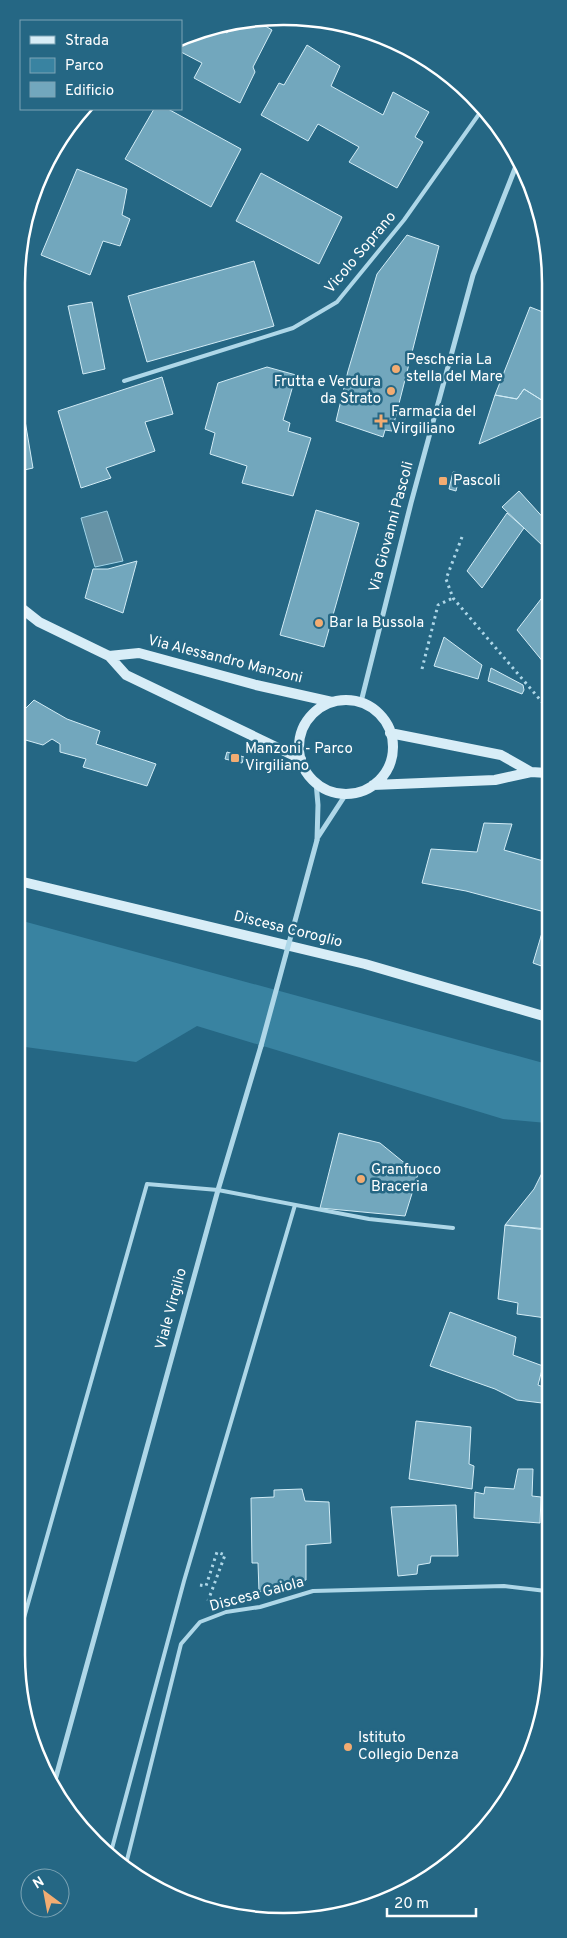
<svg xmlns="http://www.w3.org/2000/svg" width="567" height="1938" viewBox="0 0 567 1938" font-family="Overpass,sans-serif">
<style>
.green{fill:#3983a1}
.water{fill:#6693a6;stroke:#a2d5e9}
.building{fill:#72a7bd;stroke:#d2ecf6}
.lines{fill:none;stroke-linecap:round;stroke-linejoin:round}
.path{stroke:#aed7e8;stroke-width:3;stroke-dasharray:2.5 4;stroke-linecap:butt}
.lane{stroke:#aed7e8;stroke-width:4}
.street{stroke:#aed7e8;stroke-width:5}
.secondary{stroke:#d8edf7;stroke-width:10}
.street-bridge{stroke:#aed7e8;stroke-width:5}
.poi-dot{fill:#f2ac72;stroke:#256784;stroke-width:2}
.labels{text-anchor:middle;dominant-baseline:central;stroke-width:5;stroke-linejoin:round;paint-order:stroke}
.street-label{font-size:15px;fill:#fff;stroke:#256784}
.poi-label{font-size:15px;fill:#fff;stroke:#256784;text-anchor:start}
.rim{fill:none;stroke:#fff;stroke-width:2.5}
</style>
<rect width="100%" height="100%" fill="#256784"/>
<path class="green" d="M19 920 547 1064V1123L503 1119 197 1026 136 1062 18 1046Z"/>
<path class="water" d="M107 511 123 561 95 567 81 518Z"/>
<path class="building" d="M234 21H257L272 30 253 67 255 72 240 103 194 78 202 63 181 52V42L217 27 227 33Z
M307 45 340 66 331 86 383 115 393 92 429 112 415 137 423 142 397 188 349 162 359 147 318 124 308 141 261 115 279 83 284 85Z
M154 109H168L241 149 211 207 125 159Z
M77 169 127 189 122 215 130 219 120 246 103 241 90 275 41 255Z
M261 173 342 217 319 264 236 221Z
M407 235 439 246 392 431 385 430 383 437 336 421 348 371 377 274Z
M254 261 274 326 147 362 128 296Z
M92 302 105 369 83 374 68 306Z
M530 307 548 314V404L524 389 517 399 495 395Z
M267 367 296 375 283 420 290 423 288 431 311 438 293 496 242 483 247 466 210 454 215 433 205 429 218 383Z
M162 377 173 414 145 422 155 451 106 468 111 478 81 488 58 411Z
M524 389 548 404V414L479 444 495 395 517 399Z
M21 397 33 468 20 471Z
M453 472 460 473 456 491 449 489Z
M519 491 548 523V543L544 547 502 507Z
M316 510 359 523 324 647 280 635Z
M507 513 524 528 482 588 467 571Z
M137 561 123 613 85 598 93 569H108Z
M548 590V657L544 663 517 630Z
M444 637 482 665 478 679 434 666Z
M491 668 523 685 524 690 522 694 488 681Z
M34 700 67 719 100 731 96 744 156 764 147 786 83 767 86 759 60 752V744L52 739 43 745 22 739 20 707 25 709Z
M227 752 244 757 242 763 225 759Z
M484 823 512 824 504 850 547 862V895L541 911 466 891 422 883 431 849 477 852Z
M544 926 547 927V968L533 963Z
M339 1133 380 1143 418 1174 405 1216 320 1208Z
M547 1163V1229L505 1225 534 1189Z
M505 1225 547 1230 546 1318 517 1314 518 1303 498 1299Z
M450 1312 516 1337 513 1355 543 1366 538 1385 546 1388 542 1403 517 1400 495 1389 430 1366Z
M416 1421 471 1427 469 1464 474 1466 472 1489 409 1479Z
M518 1469H533L532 1496 541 1497 540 1523 474 1518 475 1492 484 1494 485 1487 514 1489Z
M302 1489 305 1501 329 1502 331 1543 306 1545V1580L259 1592 258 1563H252L251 1498 274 1497V1490Z
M456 1505 458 1556H431L430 1563 418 1565 417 1574 398 1576 391 1507Z"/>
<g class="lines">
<path class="path" d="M462 537 446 579 453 598 548 709
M422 669 438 605 453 598
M200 1585 206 1586 217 1552 225 1555 208 1601"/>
<path class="lane" d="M124 381 293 328 337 302 404 220 484 107
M16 1646 147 1184 218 1190 369 1219 453 1228
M111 1852 184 1581 295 1205
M126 1864 181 1644 200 1622 226 1612 260 1607 313 1591 504 1586 546 1591"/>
<path class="street" d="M361 702 411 503 473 275 518 161
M316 782 318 805 317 840
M318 837 346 794
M54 1784 218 1190 261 1046"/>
<path class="secondary" d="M20 607 39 622 109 656 126 675 301 759
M109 656 139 653 256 685 332 702
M299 747a47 47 0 1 1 94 0a47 47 0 1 1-94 0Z
M390 733 501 755 531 772
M373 785 495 780 531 772 547 773
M19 881 365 964 547 1017"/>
<path class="street-bridge" d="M261 1046 317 840"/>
</g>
<g class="poi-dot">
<circle cx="396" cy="369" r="5"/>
<circle cx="391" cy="391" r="5"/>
<path d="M378.5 413.5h5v5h5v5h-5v5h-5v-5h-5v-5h5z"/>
<rect x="438" y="476" width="10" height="10" rx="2.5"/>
<circle cx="319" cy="623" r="5"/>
<rect x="230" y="753" width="10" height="10" rx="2.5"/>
<circle cx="361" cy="1179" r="5"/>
<circle cx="348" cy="1747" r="5"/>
</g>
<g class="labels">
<g class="street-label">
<text transform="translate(361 253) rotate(-50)">Vicolo Soprano</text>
<text transform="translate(392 527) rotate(-75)">Via Giovanni Pascoli</text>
<text transform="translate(225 660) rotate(14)">Via Alessandro Manzoni</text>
<text transform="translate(288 930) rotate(14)">Discesa Coroglio</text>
<text transform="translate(172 1309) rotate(-75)">Viale Virgilio</text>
<text transform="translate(257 1595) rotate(-15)">Discesa Gaiola</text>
</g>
<g class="poi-label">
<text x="406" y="360">Pescheria La<tspan x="406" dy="17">stella del Mare</tspan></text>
<text x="381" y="382" text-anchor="end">Frutta e Verdura<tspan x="381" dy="17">da Strato</tspan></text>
<text x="391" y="412">Farmacia del<tspan x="391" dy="17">Virgiliano</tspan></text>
<text x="453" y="481">Pascoli</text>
<text x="329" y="623">Bar la Bussola</text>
<text x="245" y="749">Manzoni - Parco<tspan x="245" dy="17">Virgiliano</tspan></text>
<text x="371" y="1170">Granfuoco<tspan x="371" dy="17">Braceria</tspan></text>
<text x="358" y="1738">Istituto<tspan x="358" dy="17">Collegio Denza</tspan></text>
</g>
</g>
<path d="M0 0H567V1938H0ZM283 25H284A258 258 0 0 1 542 283V1655A258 258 0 0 1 284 1913H283A258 258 0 0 1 25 1655V283A258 258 0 0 1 283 25Z" fill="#256784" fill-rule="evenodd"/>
<path class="rim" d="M283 25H284A258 258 0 0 1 542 283V1655A258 258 0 0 1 284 1913H283A258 258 0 0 1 25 1655V283A258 258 0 0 1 283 25Z"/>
<rect x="20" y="20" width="162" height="90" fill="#256784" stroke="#7ca4b5"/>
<rect x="30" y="36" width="25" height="8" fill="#d8edf7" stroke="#7ca4b5"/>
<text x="65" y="45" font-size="15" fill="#ffffff">Strada</text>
<rect x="30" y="58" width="25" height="15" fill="#3983a1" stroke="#7ca4b5"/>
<text x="65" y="70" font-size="15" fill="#ffffff">Parco</text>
<rect x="30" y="82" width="25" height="15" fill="#72a7bd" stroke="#7ca4b5"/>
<text x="65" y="95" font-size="15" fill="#ffffff">Edificio</text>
<g transform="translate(45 1893) rotate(328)"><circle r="24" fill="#256784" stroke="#7ca4b5"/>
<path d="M0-4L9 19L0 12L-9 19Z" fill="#f2ac72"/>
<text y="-8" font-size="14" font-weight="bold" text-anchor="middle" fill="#ffffff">N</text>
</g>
<path d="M387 1908v8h89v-8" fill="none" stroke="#ffffff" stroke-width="2.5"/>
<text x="394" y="1908" font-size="15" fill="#ffffff" stroke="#256784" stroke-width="4" paint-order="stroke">20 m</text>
</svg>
